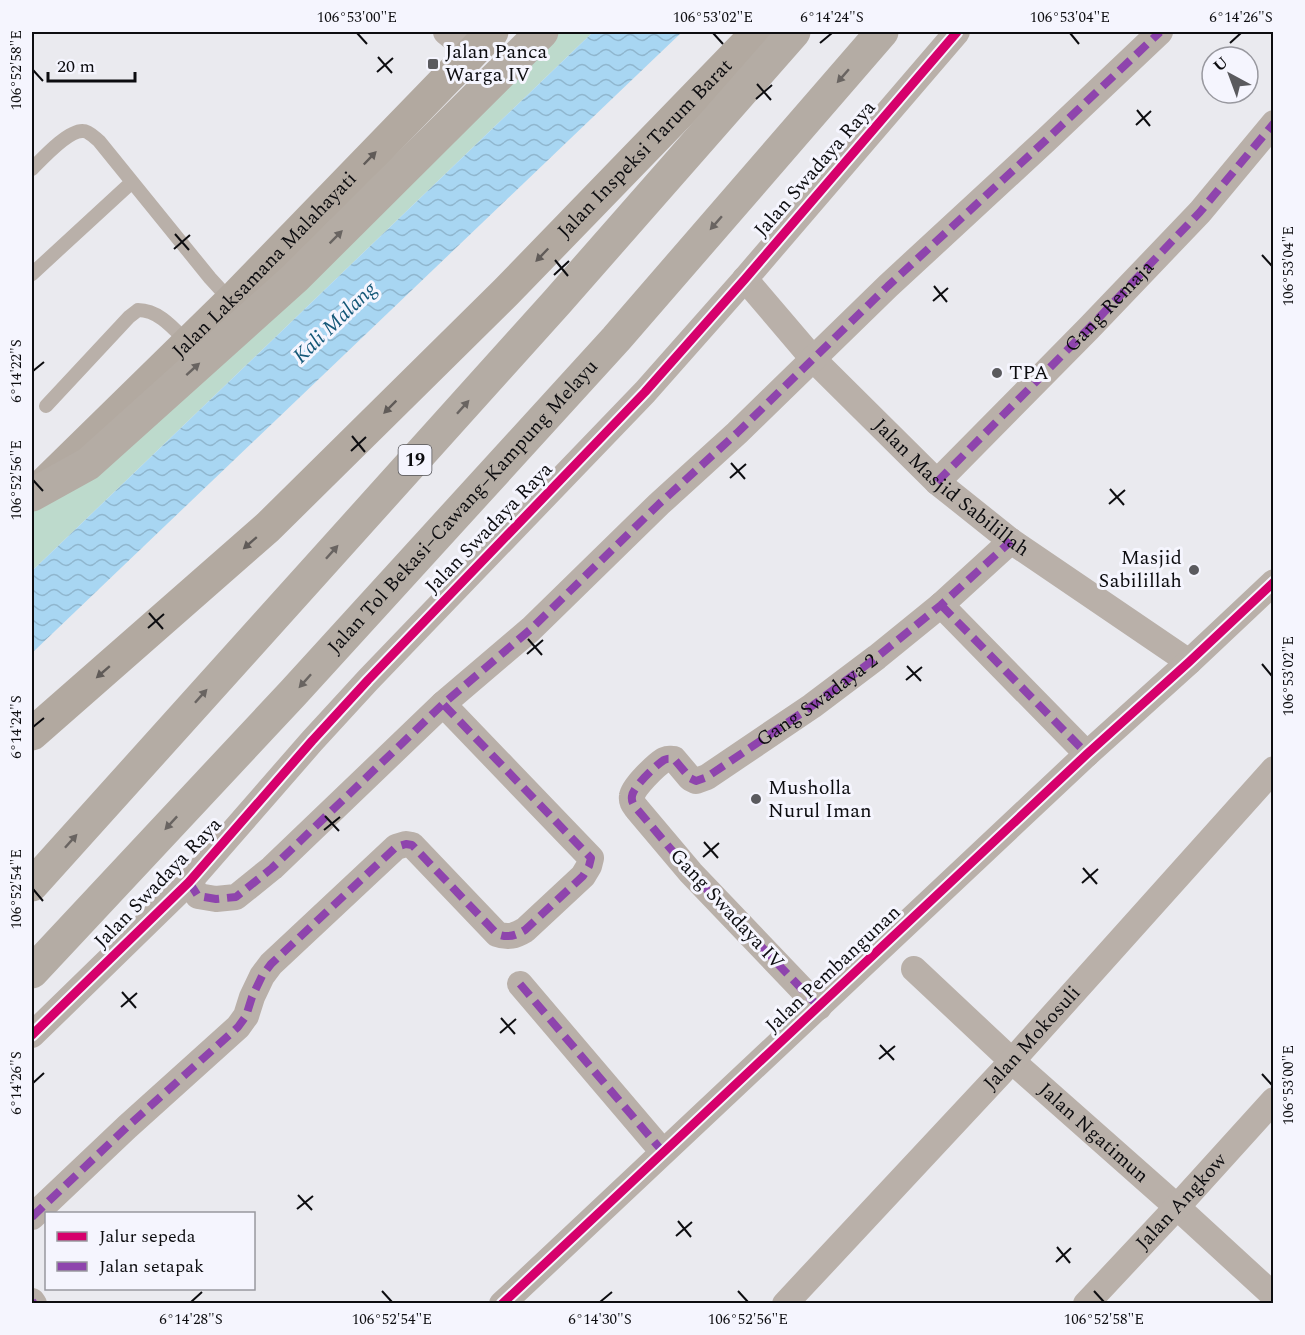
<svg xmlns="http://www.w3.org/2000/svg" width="1305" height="1335" viewBox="0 0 1305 1335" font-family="Spectral,serif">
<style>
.green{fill:#bddacc}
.water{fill:url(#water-waves)}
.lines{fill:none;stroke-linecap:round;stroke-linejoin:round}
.lane{stroke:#b9b0a9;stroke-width:14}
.street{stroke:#b9b0a9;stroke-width:26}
.primary{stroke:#b2a9a0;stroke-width:33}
.highway{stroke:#b4aca4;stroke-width:33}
.quiet{stroke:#8e44ad;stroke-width:8;stroke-dasharray:15 8;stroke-linecap:butt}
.cycleway-casing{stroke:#f5f5fe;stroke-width:13}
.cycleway{stroke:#d6006c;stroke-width:9}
.oneway{fill:#696461}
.oneway2{fill:#605b58}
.ticks{fill:none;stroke:#0d0d10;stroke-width:2}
.poi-dot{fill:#5a5a5e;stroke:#f5f5fe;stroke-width:2}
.labels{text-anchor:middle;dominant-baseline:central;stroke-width:6;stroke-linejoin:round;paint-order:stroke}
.shield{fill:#f5f5fe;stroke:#535357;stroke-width:1.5}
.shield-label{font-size:18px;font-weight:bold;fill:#0d0d10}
.poi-label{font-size:20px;fill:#0d0d10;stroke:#f5f5fe;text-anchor:start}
.street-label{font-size:20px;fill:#0d0d10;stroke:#f5f5fe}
.water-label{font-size:21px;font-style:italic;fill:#155878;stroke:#f5f5fe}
.neatline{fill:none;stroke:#0d0d10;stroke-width:2}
.ticks-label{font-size:15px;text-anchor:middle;fill:#0d0d10}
</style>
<defs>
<pattern id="water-waves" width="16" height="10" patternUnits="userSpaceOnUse" patternTransform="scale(1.5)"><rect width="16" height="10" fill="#a8d6f2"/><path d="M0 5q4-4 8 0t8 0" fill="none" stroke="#8fb6ce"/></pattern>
</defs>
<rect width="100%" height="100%" fill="#eaeaef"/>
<path class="green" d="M542 32H593L32 571V496Z"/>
<path class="water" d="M593 32H682L32 653V571Z"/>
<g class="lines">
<path class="lane" d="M32 169C42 159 68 130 83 131 89 131 95 138 99 141L210 278 231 301
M32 274 132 182
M46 406 129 317 138 310C159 310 174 329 188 343"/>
<g class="street">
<path d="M446 32 471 52"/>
<path id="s1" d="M745 279 814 360 937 482 1011 541 1189 662"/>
<path d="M937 482 1089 328 1200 212 1274 123"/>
<path d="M941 605 1087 754"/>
<path d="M189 882 198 896 216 899 236 897 272 868 443 704 531 629 659 504 737 433 888 286 1046 140 1160 32"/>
<path id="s2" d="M914 969 1012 1061 1177 1207 1274 1296"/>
<path d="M520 984 663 1152"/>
<path id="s3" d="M819 1007 691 873 637 809C634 805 631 802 632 796 633 787 656 765 664 760 669 758 668 759 674 759L690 778 696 781 707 777 812 706 877 657 941 605 1011 541"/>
<path d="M32 1035 189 882 312 741 368 680 645 392 745 279 957 32"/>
<path d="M32 1217 127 1127 238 1027 246 1016 252 997 262 976 271 964 396 847 406 844 412 845 497 934C508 938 515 936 525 930L583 876 589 866 591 858 443 704"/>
<path d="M32 1301 34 1304"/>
<path d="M502 1304 1087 754 1189 662 1274 582"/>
<path id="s4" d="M785 1304 1012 1061 1274 769"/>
<path id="s5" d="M1086 1304 1177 1207 1274 1100"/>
</g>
<g class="primary">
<path id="s6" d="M46 482 237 295 492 32"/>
<path id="s7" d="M32 734 268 527 506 292 758 32"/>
</g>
<g class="highway">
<path d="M32 495 88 464 295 278 542 32"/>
<path d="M32 885 557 302 794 32"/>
<path id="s8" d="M32 972 293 693 616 339 882 32"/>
</g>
<g class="quiet">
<path id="s9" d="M937 482 1089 328 1200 212 1274 123"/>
<path d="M941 605 1087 754"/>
<path d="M189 882 198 896 216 899 236 897 272 868 443 704 531 629 659 504 737 433 888 286 1046 140 1160 32"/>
<path d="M520 984 663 1152"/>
<path d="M819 1007 691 873 637 809C634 805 631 802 632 796 633 787 656 765 664 760 669 758 668 759 674 759L690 778 696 781 707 777 812 706 877 657 941 605 1011 541"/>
<path d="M32 1217 127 1127 238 1027 246 1016 252 997 262 976 271 964 396 847 406 844 412 845 497 934C508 938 515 936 525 930L583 876 589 866 591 858 443 704"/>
<path d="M32 1301 34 1304"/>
</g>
<g class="cycleway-casing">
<path id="cycleway" d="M32 1035 189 882 312 741 368 680 645 392 745 279 957 32
M502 1304 1087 754 1189 662 1274 582"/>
</g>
<use href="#cycleway" class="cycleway"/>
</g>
<defs><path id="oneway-solid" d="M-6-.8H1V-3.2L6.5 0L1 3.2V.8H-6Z" transform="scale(1.5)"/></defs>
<g class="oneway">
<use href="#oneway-solid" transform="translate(843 76) rotate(131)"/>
<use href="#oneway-solid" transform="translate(716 223) rotate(131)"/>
<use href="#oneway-solid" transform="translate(336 237) rotate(-45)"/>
<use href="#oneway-solid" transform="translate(193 369) rotate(-42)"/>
<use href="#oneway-solid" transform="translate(463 407) rotate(-48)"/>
<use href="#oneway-solid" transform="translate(332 552) rotate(-48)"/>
<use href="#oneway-solid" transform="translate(305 681) rotate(132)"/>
<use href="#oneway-solid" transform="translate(201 696) rotate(-48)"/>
<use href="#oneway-solid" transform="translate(171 823) rotate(133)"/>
<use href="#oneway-solid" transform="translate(71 841) rotate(-48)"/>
</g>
<g class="oneway2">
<use href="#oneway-solid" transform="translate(370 158) rotate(-46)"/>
<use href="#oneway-solid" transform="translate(542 255) rotate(134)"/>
<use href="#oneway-solid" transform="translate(390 407) rotate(135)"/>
<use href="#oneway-solid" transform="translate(250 543) rotate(139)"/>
<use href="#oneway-solid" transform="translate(103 672) rotate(139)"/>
</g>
<path class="ticks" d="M357 33 367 44M713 33 723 44M1070 33 1079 44M820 43 832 33M1230 43 1241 33M378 57 392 73M33 70 43 81M377 72 393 58M757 84 771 100M756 99 772 85M1137 110 1150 126M1136 125 1151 111M175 234 189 250M174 249 190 235M1262 255 1272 266M555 260 568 276M554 275 569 261M934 286 947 302M933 301 948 288M33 371 44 362M352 436 365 452M351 451 366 437M731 463 745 479M730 478 746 464M33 480 43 491M1110 489 1124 505M1109 504 1125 490M149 613 163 629M148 628 164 614M528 639 542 655M527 654 543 640M1262 664 1272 676M907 666 921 681M906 680 922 667M33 727 44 718M325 816 339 831M324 830 340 817M704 842 718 858M703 857 719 843M1083 868 1097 884M1082 883 1098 869M33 889 43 901M122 992 136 1008M121 1007 137 993M501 1018 515 1034M500 1033 516 1019M880 1045 894 1060M879 1059 895 1046M1262 1074 1272 1085M33 1083 44 1073M298 1195 312 1210M297 1209 313 1196M678 1221 691 1237M676 1236 692 1222M1057 1247 1070 1263M1056 1262 1071 1248M382 1291 392 1302M738 1291 748 1302M1094 1291 1104 1302M191 1302 202 1292M600 1302 612 1292"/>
<g class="poi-dot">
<rect x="427" y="58" width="12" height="12" rx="3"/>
<circle cx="997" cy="373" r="6"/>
<circle cx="1194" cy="570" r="6"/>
<circle cx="756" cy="799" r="6"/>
</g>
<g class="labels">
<rect class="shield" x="398.5" y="445" width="33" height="30" rx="4.5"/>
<g class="shield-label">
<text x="415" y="460">19</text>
</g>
<g class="poi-label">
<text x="445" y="52">Jalan Panca<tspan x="445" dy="23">Warga IV</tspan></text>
<text x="1009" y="373">TPA</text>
<text x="1182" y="558" text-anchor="end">Masjid<tspan x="1182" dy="23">Sabilillah</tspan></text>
<text x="768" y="788">Musholla<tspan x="768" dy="23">Nurul Iman</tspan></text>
</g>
<g class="street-label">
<text stroke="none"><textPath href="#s7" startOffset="848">Jalan Inspeksi Tarum Barat</textPath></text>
<text transform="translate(815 169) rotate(-49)">Jalan Swadaya Raya</text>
<text stroke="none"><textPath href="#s6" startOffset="308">Jalan Laksamana Malahayati</textPath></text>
<text stroke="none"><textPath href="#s9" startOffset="246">Gang Remaja</textPath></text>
<text stroke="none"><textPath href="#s1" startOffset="294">Jalan Masjid Sabilillah</textPath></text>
<text stroke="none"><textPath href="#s8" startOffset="634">Jalan Tol Bekasi–Cawang–Kampung Melayu</textPath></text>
<text transform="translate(489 528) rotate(-46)">Jalan Swadaya Raya</text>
<text stroke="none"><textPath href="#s3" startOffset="520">Gang Swadaya 2</textPath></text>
<text transform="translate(158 883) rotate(-46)">Jalan Swadaya Raya</text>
<text transform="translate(727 909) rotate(47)">Gang Swadaya IV</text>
<text transform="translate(833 969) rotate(-43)">Jalan Pembangunan</text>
<text stroke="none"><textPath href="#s4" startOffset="363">Jalan Mokosuli</textPath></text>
<text stroke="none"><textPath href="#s2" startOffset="243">Jalan Ngatimun</textPath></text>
<text stroke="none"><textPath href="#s5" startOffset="140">Jalan Angkow</textPath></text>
</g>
<g class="water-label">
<text transform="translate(335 323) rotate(-44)">Kali Malang</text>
</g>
</g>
<rect width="1305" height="1335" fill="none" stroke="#f5f5fe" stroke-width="66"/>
<rect x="45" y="1212" width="210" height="78" fill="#f5f5fe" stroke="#98989f" stroke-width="1.5"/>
<rect x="57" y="1232" width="30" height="9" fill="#d6006c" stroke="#98989f" stroke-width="1.5"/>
<text x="99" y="1242" font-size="18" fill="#0d0d10">Jalur sepeda</text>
<rect x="57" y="1262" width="30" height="9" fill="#8e44ad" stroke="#98989f" stroke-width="1.5"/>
<text x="99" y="1272" font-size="18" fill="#0d0d10">Jalan setapak</text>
<g transform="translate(1230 75) rotate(319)"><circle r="28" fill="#f5f5fe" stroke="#98989f" stroke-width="1.5"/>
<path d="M0-4.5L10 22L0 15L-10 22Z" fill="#5a5a5e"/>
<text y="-9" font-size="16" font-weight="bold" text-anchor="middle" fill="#0d0d10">U</text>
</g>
<path d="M48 72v9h87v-9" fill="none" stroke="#0d0d10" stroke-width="3"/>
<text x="57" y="72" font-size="18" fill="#0d0d10" stroke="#f5f5fe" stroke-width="4.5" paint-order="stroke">20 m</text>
<rect x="33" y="33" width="1239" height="1269" class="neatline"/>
<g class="ticks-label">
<text x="357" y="22">106°53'00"E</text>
<text x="713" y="22">106°53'02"E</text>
<text x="832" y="22">6°14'24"S</text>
<text x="1070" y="22">106°53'04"E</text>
<text x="1241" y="22">6°14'26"S</text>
<text transform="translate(16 70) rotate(-90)" y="5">106°52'58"E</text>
<text transform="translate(1288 266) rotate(-90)" y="5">106°53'04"E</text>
<text transform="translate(16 371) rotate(-90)" y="5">6°14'22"S</text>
<text transform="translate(16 480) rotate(-90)" y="5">106°52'56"E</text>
<text transform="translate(1288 676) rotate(-90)" y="5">106°53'02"E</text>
<text transform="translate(16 727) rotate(-90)" y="5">6°14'24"S</text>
<text transform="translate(16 889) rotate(-90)" y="5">106°52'54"E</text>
<text transform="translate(16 1083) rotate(-90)" y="5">6°14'26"S</text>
<text transform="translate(1288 1085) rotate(-90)" y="5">106°53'00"E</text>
<text x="191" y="1324">6°14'28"S</text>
<text x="392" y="1324">106°52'54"E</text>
<text x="600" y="1324">6°14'30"S</text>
<text x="748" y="1324">106°52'56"E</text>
<text x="1104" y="1324">106°52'58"E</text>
</g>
</svg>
